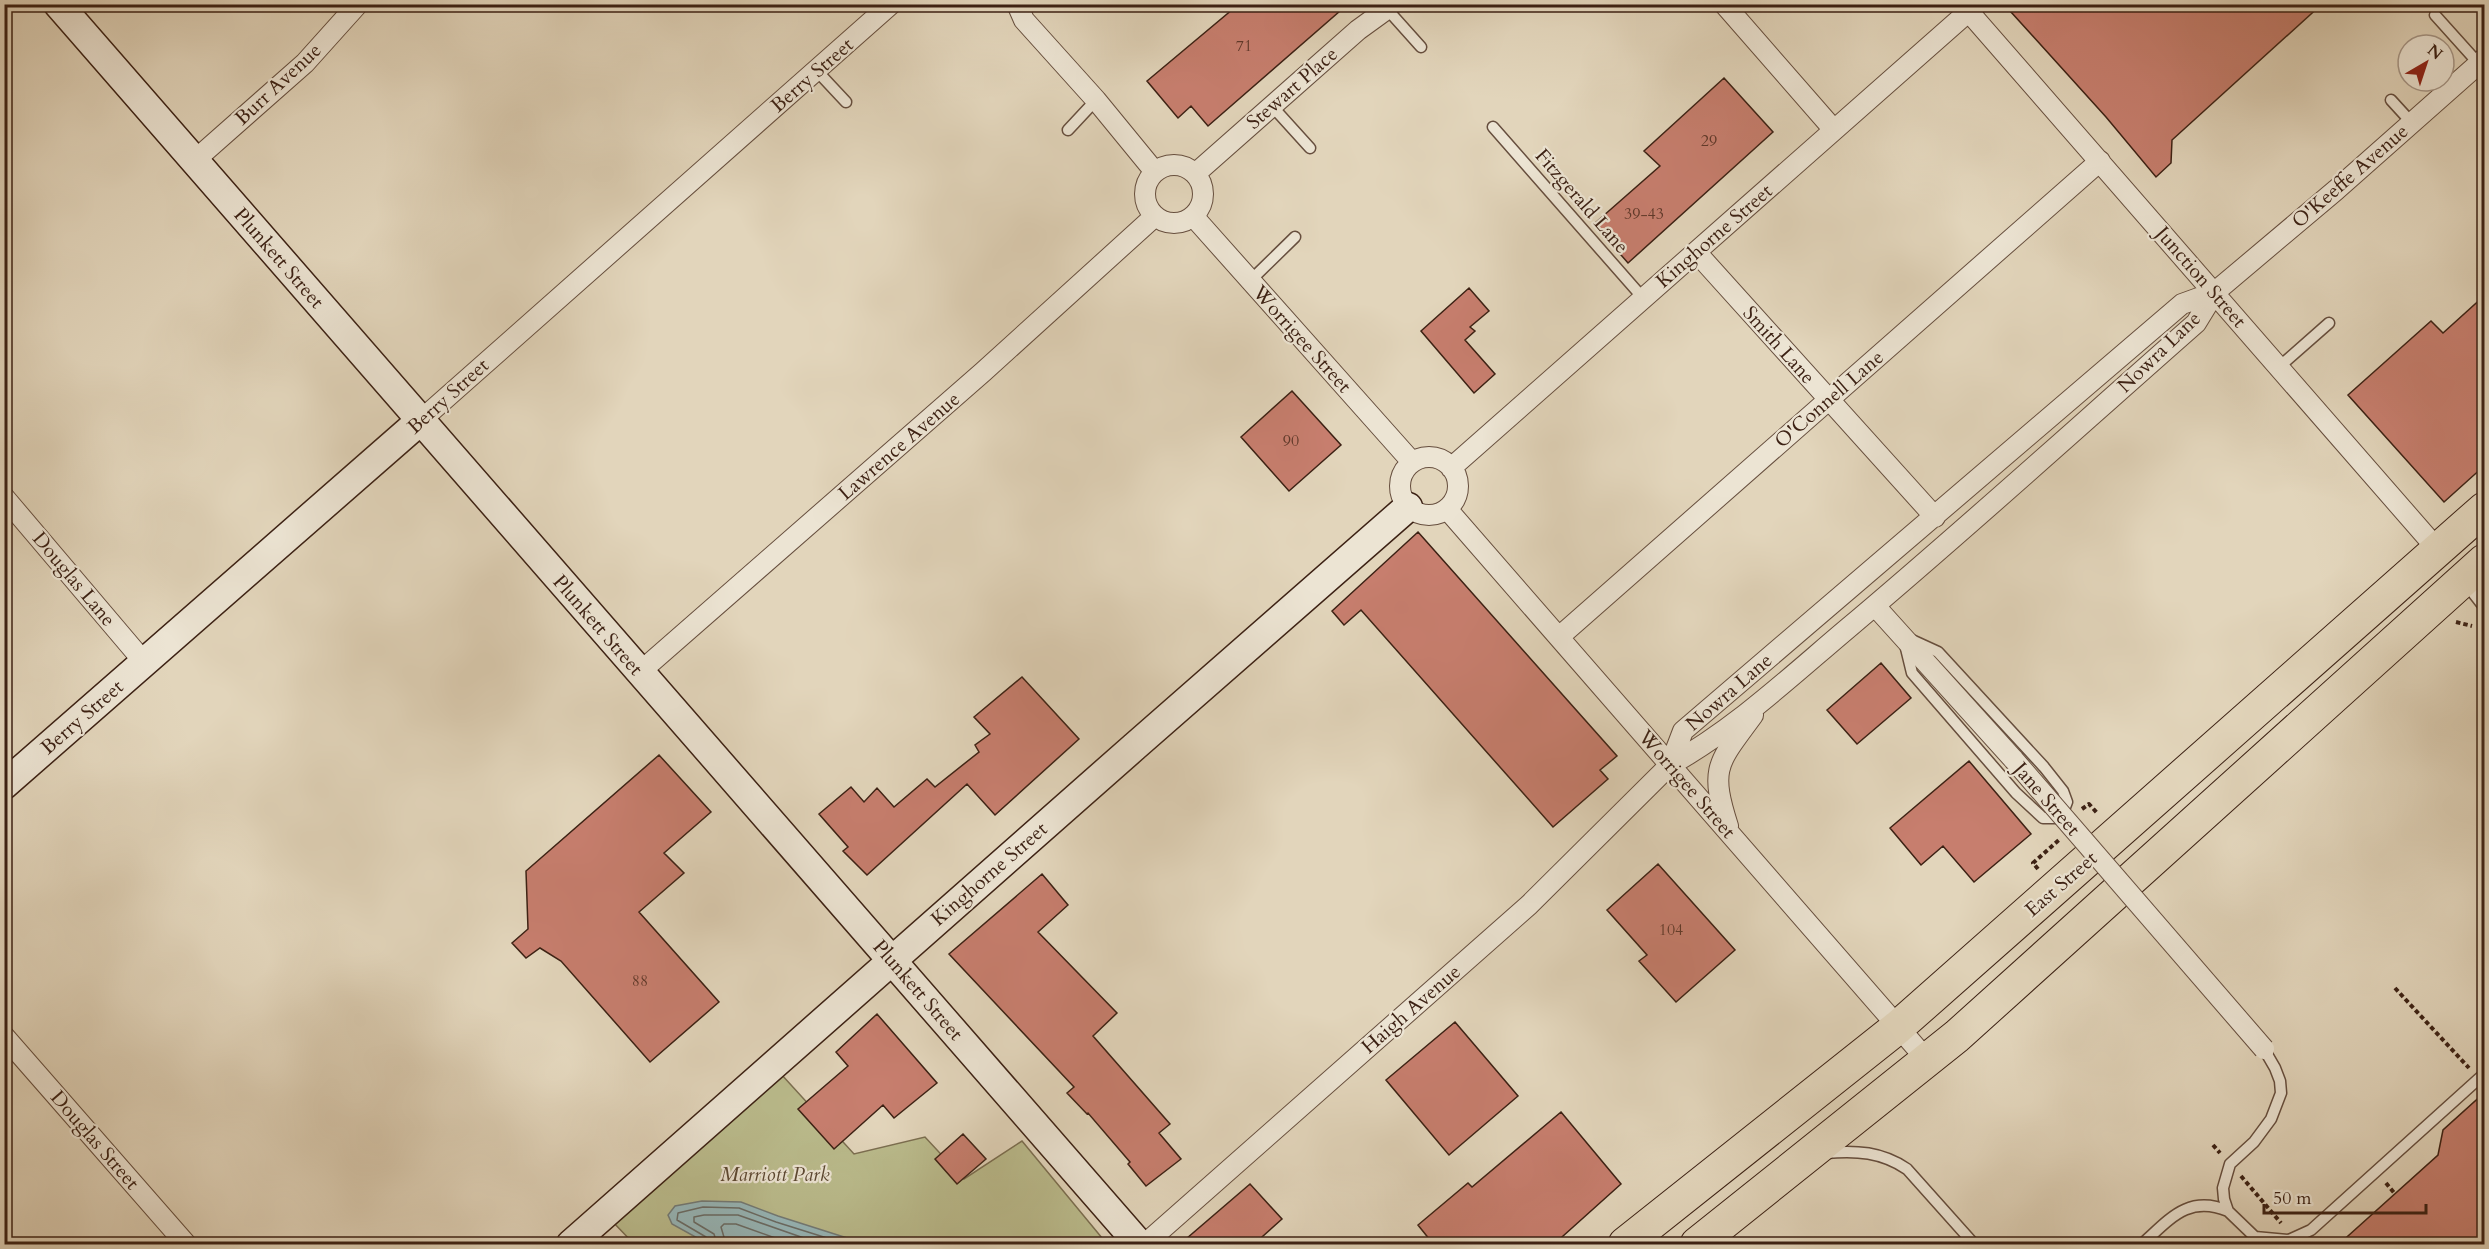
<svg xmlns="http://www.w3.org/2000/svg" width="2489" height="1249" viewBox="0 0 2489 1249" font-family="Cardo,serif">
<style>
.green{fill:#babb8c;stroke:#7b6e50;stroke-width:1.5}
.water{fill:#97b7b9;stroke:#737b77;stroke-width:1.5}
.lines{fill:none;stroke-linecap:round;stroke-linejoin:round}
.shore{stroke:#6a6c66;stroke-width:1.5}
.building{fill:#c77e6e;stroke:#3c2114;stroke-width:1.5}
.lane-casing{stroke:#664e3e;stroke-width:13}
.street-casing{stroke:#664e3e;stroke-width:22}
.secondary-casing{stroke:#3c2114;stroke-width:31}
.highway-casing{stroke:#3c2114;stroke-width:35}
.path{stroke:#3c2114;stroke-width:4;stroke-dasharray:4.5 3;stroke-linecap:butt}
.lane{stroke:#ece4d3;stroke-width:10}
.street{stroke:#ece4d3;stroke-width:20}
.secondary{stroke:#ece4d3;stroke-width:28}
.highway{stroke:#e2d5bb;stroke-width:33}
.street-bridge-casing{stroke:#664e3e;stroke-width:22;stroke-linecap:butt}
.street-bridge{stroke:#ece4d3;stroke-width:20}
.labels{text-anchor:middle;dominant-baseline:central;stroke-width:4.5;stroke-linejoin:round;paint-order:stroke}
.number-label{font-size:16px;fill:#5f382a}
.street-label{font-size:20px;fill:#3c2114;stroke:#ece4d3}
.park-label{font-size:20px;font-style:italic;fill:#5c4832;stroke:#ece4d3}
</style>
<rect width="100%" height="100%" fill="#e2d5bb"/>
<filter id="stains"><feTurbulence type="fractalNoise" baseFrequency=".00333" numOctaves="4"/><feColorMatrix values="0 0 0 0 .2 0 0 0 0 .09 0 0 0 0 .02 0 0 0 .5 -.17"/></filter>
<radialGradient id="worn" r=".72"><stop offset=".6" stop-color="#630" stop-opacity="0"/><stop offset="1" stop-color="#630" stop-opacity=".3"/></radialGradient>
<path class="green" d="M781 1074 854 1154 925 1137 964 1179 1022 1141 1107 1244H634L612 1221Z"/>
<path class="water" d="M702 1201 741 1202 778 1216 866 1244H708L672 1224 668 1215 675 1206Z"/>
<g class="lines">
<path class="shore" d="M709 1244 706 1237 677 1220 678 1213 703 1207 739 1208 776 1222 846 1244
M717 1244 714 1234 694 1222V1217L704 1215H738L821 1244
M726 1244 721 1227 724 1224H736L792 1244"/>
</g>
<path class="building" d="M1239 4H1348L1208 126 1191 106 1178 118 1147 81Z
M2020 4H2322L2172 140 2171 163 2156 177 2106 117 2011 12Z
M1724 78 1773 132 1628 263 1594 224 1660 166 1644 151Z
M1469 288 1489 311 1470 327 1475 331 1465 340 1495 374 1474 393 1421 331Z
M2484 296V466L2444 502 2348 395 2431 321 2443 333Z
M1292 391 1341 445 1289 491 1241 437Z
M1418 532 1617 756 1600 770 1608 779 1553 827 1361 610 1344 625 1332 611Z
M1881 663 1911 698 1857 744 1827 710Z
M1022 677 1079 739 995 815 967 784 867 875 843 851 848 847 819 814 851 787 864 802 877 788 894 807 927 779 935 787 979 752 975 745 990 734 974 717Z
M659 755 711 812 664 853 684 873 639 912 719 1002 650 1062 561 961 540 948 526 958 512 943 528 929 526 871Z
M1969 761 2031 834 1974 882 1943 846 1921 865 1890 828Z
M1658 864 1735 950 1676 1002 1639 961 1647 955 1607 910Z
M1042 874 1068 905 1038 932 1117 1013 1093 1036 1170 1124 1159 1133 1181 1159 1146 1186 1128 1164 1130 1162 1088 1113 1087 1114 1067 1093 1074 1087 949 954Z
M877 1014 937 1083 894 1118 883 1105 834 1149 798 1109 848 1066 836 1052Z
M1455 1022 1518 1096 1449 1155 1386 1080Z
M2484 1093V1245H2338L2438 1155 2443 1130Z
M1561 1112 1621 1184 1553 1245H1434L1418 1225 1468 1183 1472 1187Z
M963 1134 986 1159 957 1184 935 1159Z
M1250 1184 1282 1219 1253 1245H1179Z"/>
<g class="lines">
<g class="lane-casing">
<path id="lane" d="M1387 9 1421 47
M2435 15 2479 64
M817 71 846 102
M2391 100 2412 123
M1272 106 1310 148
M1493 127 1643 298
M1068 130 1096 100
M1250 281 1295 237
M2279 367 2329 323
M2466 584 2484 607
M1903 636 1938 652 2044 767 2063 791 2067 802 2062 815 2056 818H2043L2016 793 1912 673Z
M2264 1049 2275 1068 2280 1081 2281 1093 2271 1119 2254 1142 2230 1164 2223 1188 2224 1199 2228 1211 2255 1237 2289 1240 2311 1230 2484 1074
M1826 1153C1856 1150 1882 1152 1907 1169L1974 1244
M2142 1244C2169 1220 2188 1194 2228 1211"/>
</g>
<g class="street-casing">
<path id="street" d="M1017 4 1024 20 1096 100 1155 172
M1724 4 1834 130
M1962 4 2438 550
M194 161 305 63 358 4
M1145 194a29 29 0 1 1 58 0a29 29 0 1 1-58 0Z
M1195 174 1358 30 1387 9 1390 4
M1193 216 1412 462
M1696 252 1935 517
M420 421 891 4
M1400 486a29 29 0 1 1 58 0a29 29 0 1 1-58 0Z
M1451 468 1977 4
M4 497 144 662
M1447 509 1927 1060
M1875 606 2014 760
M1559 637 2100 161
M640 672 983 372 1155 216
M1670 765 1683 731 2182 304 2215 292
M1728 826C1709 767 1718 763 1753 715
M4 1036 186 1244
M1145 1244 1529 905 1670 765C1735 729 1790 677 1847 629 1965 530 2080 425 2196 323L2215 292 2336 190 2484 59"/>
</g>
<g class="secondary-casing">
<path id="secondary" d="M58 4 1139 1244
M4 785 420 421
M571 1244 1134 747 1408 507"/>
</g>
<g class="highway-casing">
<path id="highway" d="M1625 1244 1898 1027 2484 509
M1697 1244 1957 1036 2484 561"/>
</g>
<path class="path" d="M2456 622 2472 626
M2082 809 2089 804 2098 814
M2038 869 2033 863 2059 840
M2395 988 2469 1068
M2213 1145 2220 1153
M2241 1176 2281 1223
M2386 1183 2395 1194"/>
<use href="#lane" class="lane"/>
<use href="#street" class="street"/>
<use href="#secondary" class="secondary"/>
<use href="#highway" class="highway"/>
<g class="street-bridge-casing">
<path id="street-bridge" d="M2014 760 2264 1049"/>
</g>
<use href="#street-bridge" class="street-bridge"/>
</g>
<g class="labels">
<g class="number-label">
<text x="1244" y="46">71</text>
<text x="1709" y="141">29</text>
<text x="1644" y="214">39-43</text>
<text x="1291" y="441">90</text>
<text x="1671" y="930">104</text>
<text x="640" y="981">88</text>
</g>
<g class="street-label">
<text transform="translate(812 75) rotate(-41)">Berry Street</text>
<text transform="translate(278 84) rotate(-43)">Burr Avenue</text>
<text transform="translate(1292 88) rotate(-41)">Stewart Place</text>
<text transform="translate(2350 176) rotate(-41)">O'Keeffe Avenue</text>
<text transform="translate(1582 201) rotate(49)">Fitzgerald Lane</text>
<text transform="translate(1714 236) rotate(-41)">Kinghorne Street</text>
<text transform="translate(279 258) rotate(49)">Plunkett Street</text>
<text transform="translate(2201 277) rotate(49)">Junction Street</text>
<text transform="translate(1302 339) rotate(48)">Worrigee Street</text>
<text transform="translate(1779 345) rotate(48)">Smith Lane</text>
<text transform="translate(2159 352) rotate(-44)">Nowra Lane</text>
<text transform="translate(448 396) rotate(-42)">Berry Street</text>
<text transform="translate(1829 399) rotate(-41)">O'Connell Lane</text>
<text transform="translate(899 446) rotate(-41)">Lawrence Avenue</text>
<text transform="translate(74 579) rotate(50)">Douglas Lane</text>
<text transform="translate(598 625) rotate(49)">Plunkett Street</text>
<text transform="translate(1729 692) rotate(-41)">Nowra Lane</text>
<text transform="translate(82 717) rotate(-41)">Berry Street</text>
<text transform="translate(1687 784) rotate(49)">Worrigee Street</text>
<text transform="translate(2047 799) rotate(49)">Jane Street</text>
<text transform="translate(989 874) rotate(-41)">Kinghorne Street</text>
<text transform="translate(2061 884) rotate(-41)">East Street</text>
<text transform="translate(918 990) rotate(49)">Plunkett Street</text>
<text transform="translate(1411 1009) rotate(-41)">Haigh Avenue</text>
<text transform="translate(95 1140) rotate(49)">Douglas Street</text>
</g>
<g class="park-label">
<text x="775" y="1174">Marriott Park</text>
</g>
</g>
<rect width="2489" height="1249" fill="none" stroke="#e2d5bb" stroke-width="24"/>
<rect x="6" y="6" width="2477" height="1237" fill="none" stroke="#3c2114" stroke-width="3"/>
<rect x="12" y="12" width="2465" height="1225" fill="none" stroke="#3c2114" stroke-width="1.5"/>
<g transform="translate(2426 63) rotate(39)"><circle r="28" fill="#ece4d3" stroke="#a69687" stroke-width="1.5"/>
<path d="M0-4.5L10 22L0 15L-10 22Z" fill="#8f2418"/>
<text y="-9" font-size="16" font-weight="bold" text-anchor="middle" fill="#3c2114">N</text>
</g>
<path d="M2264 1204v9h162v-9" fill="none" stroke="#3c2114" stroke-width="3"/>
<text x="2273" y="1204" font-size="18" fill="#3c2114" stroke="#ece4d3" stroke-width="4.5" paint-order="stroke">50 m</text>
<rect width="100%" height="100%" filter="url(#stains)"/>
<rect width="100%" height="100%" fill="url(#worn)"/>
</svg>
